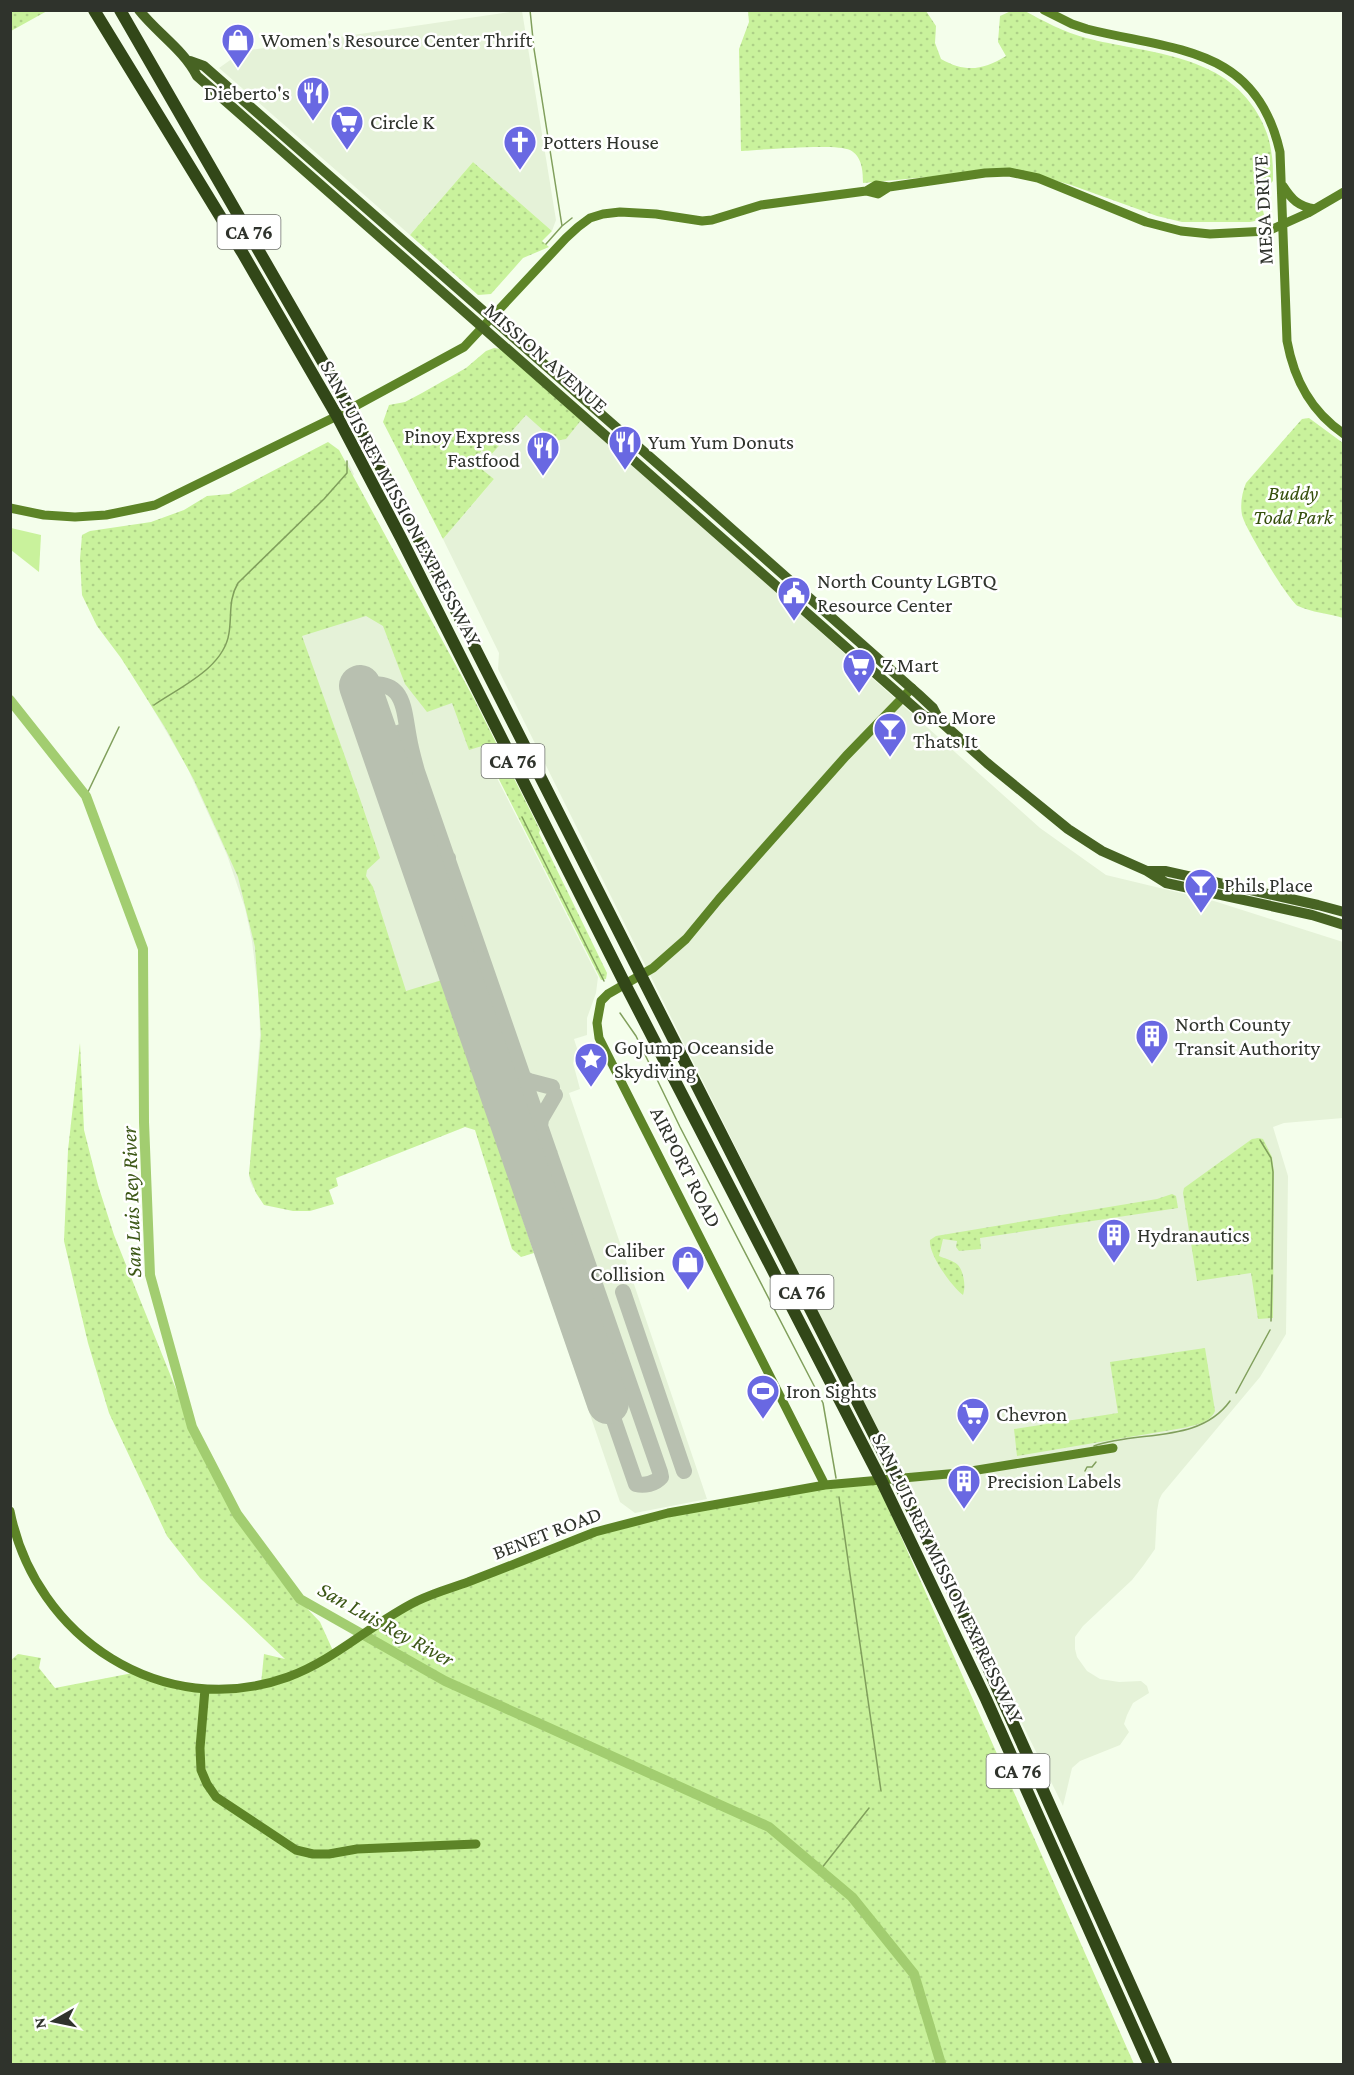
<svg xmlns="http://www.w3.org/2000/svg" width="1354" height="2075" viewBox="0 0 1354 2075" font-family="'Crimson Pro',serif">
<style>
.built{fill:#e5f2d8}
.grass{fill:url(#grass-dots)}
.garden{fill:#c9f29c}
.lines{fill:none;stroke-linecap:round;stroke-linejoin:round}
.stream{stroke:#809f5c;stroke-width:1.5}
.river{stroke:#a2cd70;stroke-width:10}
.taxiway{stroke:#b8c0b0;stroke-width:16}
.runway{stroke:#b8c0b0;stroke-width:42}
.secondary{stroke:#5d8427;stroke-width:9}
.primary{stroke:#476323;stroke-width:10}
.highway{stroke:#324718;stroke-width:12}
.labels{text-anchor:middle;dominant-baseline:central;stroke-width:5;stroke-linejoin:round;paint-order:stroke}
.shield{fill:#fff;stroke:#6d706b;stroke-width:1.5}
.shield-label{font-size:20px;font-weight:bold;fill:#2f332c}
.poi-label{font-size:21px;fill:#2f332c;stroke:#fff;text-anchor:start}
.street-label{font-size:21px;fill:#2f332c;stroke:#fff}
.park-label{font-size:21px;font-style:italic;fill:#354f0c;stroke:#fff}
.water-label{font-size:22px;font-style:italic;fill:#3c5716;stroke:#fff}
</style>
<defs>
<pattern id="grass-dots" width="8" height="8" patternUnits="userSpaceOnUse" patternTransform="scale(1.5)"><rect width="8" height="8" fill="#c9f29c"/><path d="M2 2h.1M6 6h.1" fill="none" stroke="#add087" stroke-width="1.8" stroke-linecap="round"/></pattern>
</defs>
<rect width="100%" height="100%" fill="#f4feeb"/>
<path class="built" d="M516 11H522L556 220 552 231 473 162 410 235 219 68 243 51Z
M526 414 582 419 1040 828 1106 875 1214 901 1343 942V1118L1284 1123 1273 1127 1288 1176 1286 1334 1260 1377 1162 1494 1159 1500 1157 1511 1155 1549 1143 1566 1132 1580 1083 1626 1075 1637V1649L1077 1657 1087 1671 1100 1679 1119 1682 1141 1681 1147 1686 1149 1693 1133 1703 1127 1715 1124 1724 1129 1732 1120 1745 1080 1761 1072 1768 1063 1806 498 669 499 653 443 539 494 479 474 463 483 449 490 456Z
M347 460 354 474 348 485 598 977 596 993 587 1018V1035L574 1039 580 1058 574 1060 573 1063 580 1089 569 1093 707 1499 635 1513 620 1502 496 1140 477 1117 351 1154 253 1188 250 1181 249 1175 260 1035 259 998 252 941 245 908 227 855 187 767 149 702 337 464Z"/>
<path class="grass" d="M11 10H47V11L11 31Z
M1023 10C1043 21 1064 32 1086 38 1144 53 1218 53 1254 108 1262 120 1269 135 1271 150 1273 160 1273 171 1273 181L1266 188 1260 198 1265 219 1250 222H1182L1157 216 1071 185 1015 169 863 183C863 171 862 156 850 150 836 143 760 150 741 151L739 49 749 22 748 11H926L936 26 935 43 941 59C966 73 983 70 1006 56L998 42 1000 16 1011 11Z
M473 162 552 231 542 241 549 247 523 258 491 294 478 295 410 235Z
M494 348 501 349 582 419 566 439 555 441 526 415 490 456 482 450 474 463 494 479 443 539 383 422 389 405 405 402 422 393 466 368 486 351Z
M1309 418 1343 443V618C1331 614 1310 612 1298 606 1288 600 1245 528 1242 515 1240 504 1242 493 1246 483L1302 419Z
M328 442 339 450 473 697 540 830 539 833 607 973 606 979 601 980 482 746 469 750 452 703 427 712 405 684 383 626 366 616 302 636 359 796 380 858 367 870 366 876 373 887 406 991 442 980 534 1253 521 1257 512 1249 475 1130 465 1127 336 1178 338 1186 329 1190 334 1204 310 1211H293L264 1205 256 1193 249 1175 261 1035 255 947 238 877 194 780 166 729 121 658 97 626 82 595 80 559 82 535 90 531 151 522 184 510 207 496 229 494Z
M80 1043 84 1130 98 1185 114 1235 176 1389 218 1486 248 1536 280 1580 320 1622 334 1653 417 1601 623 1523 876 1480 1134 2064H11V1660L18 1654 41 1658 39 1668 55 1688 138 1672 205 1689 261 1684 264 1654 285 1659 200 1578 167 1536 109 1413 88 1343 64 1241 68 1150Z
M1259 1138 1263 1139 1272 1157 1274 1172 1273 1318 1258 1319 1251 1273 1197 1281 1183 1193 1184 1188 1252 1139Z
M1172 1194 1176 1196 1178 1208 980 1238 981 1249 959 1251 956 1247 957 1241 943 1239 939 1256C945 1259 953 1260 958 1265 964 1272 966 1287 963 1295 952 1287 928 1254 930 1240L936 1236 1157 1199Z
M1205 1348 1215 1411C1210 1423 1195 1425 1183 1428L1017 1456 1014 1429 1118 1413 1110 1362Z"/>
<path class="garden" d="M11 528 41 535 39 572 11 550Z"/>
<g class="lines">
<path class="stream" d="M530 10 534 49 562 226
M546 244 562 226 572 218
M154 705C180 687 224 668 229 633 232 615 228 600 238 583L324 499 347 473V461
M86 796 119 727
M522 817 604 981
M620 1013 636 1036 680 1127 823 1403 836 1478
M1260 1140 1271 1158 1273 1172 1272 1269
M1271 1321 1272 1275
M1236 1393 1270 1330
M1094 1446C1139 1430 1199 1444 1230 1401
M1085 1471 1087 1467H1092L1096 1462
M839 1497 881 1791
M821 1869 869 1808"/>
<path class="river" d="M10 700 86 796 143 949 144 1122 150 1275 192 1427 237 1514 300 1599 445 1681 769 1827 852 1897 914 1974 941 2064"/>
<path class="taxiway" d="M360 686C405 676 403 707 409 738 411 750 414 760 417 771L660 1472 661 1477C655 1484 644 1486 636 1484L608 1403
M379 740 401 732 405 735 409 746
M422 863 427 870 434 872 445 866 448 858
M495 1075 509 1086 529 1095
M523 1078 529 1081 552 1087
M540 1126 541 1119 555 1095
M527 1168V1160L531 1152C538 1148 545 1147 550 1154
M623 1292 684 1471
M573 1298V1291L579 1284 590 1283 596 1288
M597 1369 608 1377 623 1376 628 1380"/>
<path class="runway" d="M360 686 608 1403"/>
<path class="secondary" d="M1044 10 1072 24 1087 29C1175 51 1256 46 1280 152L1287 341C1294 379 1310 411 1344 434
M876 185 889 187 878 194 866 191Z
M1283 186C1292 200 1298 206 1315 209
M889 187 985 173 1009 172 1038 178 1146 222 1181 231 1210 234 1268 231 1308 213 1344 192
M10 508 44 515 75 517 106 515 155 505 337 416 464 347 566 238 578 227 590 218 603 214 620 212 656 214 702 221 712 220 761 205 866 191
M825 1485 599 1038 597 1023 601 1001 608 994 653 968 686 939 719 899 846 756 912 688
M10 1511C35 1638 163 1722 288 1677 335 1660 372 1623 417 1601 433 1593 451 1588 468 1582 510 1566 552 1549 595 1532L668 1513 825 1485 959 1473 1113 1448
M205 1689 200 1748 201 1770 207 1784 216 1797 296 1850 313 1854H329L357 1849 476 1844"/>
<path class="primary" d="M139 10C157 33 184 50 197 76L924 716 940 721 987 763 1068 829 1102 851 1147 871 1166 883 1312 915 1344 925
M190 61 204 66 699 500 918 694 933 708 940 721
M1147 871H1165L1318 905 1344 912"/>
<path class="highway" d="M94 10 242 252 337 416 401 538 625 984 881 1480 986 1699 1149 2064
M120 10 350 409 444 587 936 1557 972 1632 1166 2064"/>
</g>
<defs>
<g id="shop-pin" transform="scale(1.725)"><path d="M0 17L-7.5 6A9.5 9.5 0 1 1 7.5 6Z" fill="#6968e2" stroke="#fff"/><path d="M-5-2.5h2.3a2.7 3.5 0 0 1 5.4 0H5L5.5 6h-11ZM-1.5-2.5h3a1.5 2.3 0 0 0-3 0Z" fill="#fff"/></g>
<g id="restaurant-pin" transform="scale(1.725)"><path d="M0 17L-7.5 6A9.5 9.5 0 1 1 7.5 6Z" fill="#6968e2" stroke="#fff"/><path d="M-5-6h1v4h1v-4h1v4h1v-4h1v5L-1.5 .5V6h-2V.5L-5-1ZM5-6V6H3V1.5H1.5Q1.5-4 5-6Z" fill="#fff"/></g>
<g id="supermarket-pin" transform="scale(1.725)"><path d="M0 17L-7.5 6A9.5 9.5 0 1 1 7.5 6Z" fill="#6968e2" stroke="#fff"/><path d="M-6-5.5h2.5l.6 2H6L4.5 2H-2.5L-4.4-4H-6ZM-1.5 3.2a1.3 1.3 0 1 0 .1 0ZM3 3.2a1.3 1.3 0 1 0 .1 0Z" fill="#fff"/></g>
<g id="church-pin" transform="scale(1.725)"><path d="M0 17L-7.5 6A9.5 9.5 0 1 1 7.5 6Z" fill="#6968e2" stroke="#fff"/><path d="M-1.2-6h2.4v3.5h3.3v2.4h-3.3V6h-2.4V-.1h-3.3v-2.4h3.3Z" fill="#fff"/></g>
<g id="civic-pin" transform="scale(1.725)"><path d="M0 17L-7.5 6A9.5 9.5 0 1 1 7.5 6Z" fill="#6968e2" stroke="#fff"/><path d="M-.6-6.5H3V-4.5H.6V-3L4-1V1h2V6H-6V1h2V-1L-.6-3ZM-1.2 2.5V6h2.4V2.5Z" fill="#fff"/></g>
<g id="bar-pin" transform="scale(1.725)"><path d="M0 17L-7.5 6A9.5 9.5 0 1 1 7.5 6Z" fill="#6968e2" stroke="#fff"/><path d="M-6-5H6L.8 .8V4.5H3.5V6h-7V4.5H-.8V.8Z" fill="#fff"/></g>
<g id="building-pin" transform="scale(1.725)"><path d="M0 17L-7.5 6A9.5 9.5 0 1 1 7.5 6Z" fill="#6968e2" stroke="#fff"/><path d="M-4-6H4V6H1V3H-1V6H-4ZM-2.5-4.3h1.7v1.8h-1.7ZM.8-4.3h1.7v1.8H.8ZM-2.5-1h1.7V.8h-1.7ZM.8-1h1.7V.8H.8Z" fill="#fff"/></g>
<g id="sight-pin" transform="scale(1.725)"><path d="M0 17L-7.5 6A9.5 9.5 0 1 1 7.5 6Z" fill="#6968e2" stroke="#fff"/><path d="M0-6L1.8-2.2L6-1.7L2.9 1.2L3.7 5.4L0 3.3L-3.7 5.4L-2.9 1.2L-6-1.7L-1.8-2.2Z" fill="#fff"/></g>
<g id="stadium-pin" transform="scale(1.725)"><path d="M0 17L-7.5 6A9.5 9.5 0 1 1 7.5 6Z" fill="#6968e2" stroke="#fff"/><path d="M0-5a6.5 5 0 1 0 0 10a6.5 5 0 1 0 0-10ZM-3.5-1.8h7v3.6h-7Z" fill="#fff"/></g>
</defs>
<g fill-rule="evenodd">
<use href="#shop-pin" x="238" y="40"/>
<use href="#restaurant-pin" x="313" y="93"/>
<use href="#supermarket-pin" x="347" y="122"/>
<use href="#church-pin" x="520" y="142"/>
<use href="#restaurant-pin" x="625" y="442"/>
<use href="#restaurant-pin" x="543" y="448"/>
<use href="#civic-pin" x="794" y="593"/>
<use href="#supermarket-pin" x="859" y="665"/>
<use href="#bar-pin" x="890" y="729"/>
<use href="#bar-pin" x="1201" y="885"/>
<use href="#building-pin" x="1152" y="1036"/>
<use href="#sight-pin" x="591" y="1059"/>
<use href="#building-pin" x="1114" y="1235"/>
<use href="#shop-pin" x="688" y="1262"/>
<use href="#stadium-pin" x="763" y="1391"/>
<use href="#supermarket-pin" x="973" y="1414"/>
<use href="#building-pin" x="964" y="1481"/>
</g>
<g class="labels">
<g class="shield">
<rect x="217.5" y="215" width="63" height="34" rx="4.5"/>
<rect x="481.5" y="744" width="63" height="34" rx="4.5"/>
<rect x="770.5" y="1275" width="63" height="34" rx="4.5"/>
<rect x="986.5" y="1754" width="63" height="34" rx="4.5"/>
</g>
<g class="shield-label">
<text x="249" y="232">CA 76</text>
<text x="513" y="761">CA 76</text>
<text x="802" y="1292">CA 76</text>
<text x="1018" y="1771">CA 76</text>
</g>
<g class="poi-label">
<text x="261" y="40">Women's Resource Center Thrift</text>
<text x="290" y="93" text-anchor="end">Dieberto's</text>
<text x="370" y="122">Circle K</text>
<text x="543" y="142">Potters House</text>
<text x="520" y="436" text-anchor="end">Pinoy Express<tspan x="520" dy="24">Fastfood</tspan></text>
<text x="648" y="442">Yum Yum Donuts</text>
<text x="817" y="581">North County LGBTQ<tspan x="817" dy="24">Resource Center</tspan></text>
<text x="882" y="665">Z Mart</text>
<text x="913" y="717">One More<tspan x="913" dy="24">Thats It</tspan></text>
<text x="1224" y="885">Phils Place</text>
<text x="1175" y="1024">North County<tspan x="1175" dy="24">Transit Authority</tspan></text>
<text x="614" y="1047">GoJump Oceanside<tspan x="614" dy="24">Skydiving</tspan></text>
<text x="1137" y="1235">Hydranautics</text>
<text x="665" y="1250" text-anchor="end">Caliber<tspan x="665" dy="24">Collision</tspan></text>
<text x="786" y="1391">Iron Sights</text>
<text x="996" y="1414">Chevron</text>
<text x="987" y="1481">Precision Labels</text>
</g>
<g class="street-label">
<text transform="translate(1263 210) rotate(-93)">MESA DRIVE</text>
<text transform="translate(546 358) rotate(41)">MISSION AVENUE</text>
<text transform="translate(401 503) rotate(62)">SAN LUIS REY MISSION EXPRESSWAY</text>
<text transform="translate(686 1167) rotate(63)">AIRPORT ROAD</text>
<text transform="translate(547 1533) rotate(-21)">BENET ROAD</text>
<text transform="translate(948 1578) rotate(64)">SAN LUIS REY MISSION EXPRESSWAY</text>
</g>
<g class="park-label">
<text x="1293" y="493">Buddy<tspan x="1293" dy="24">Todd Park</tspan></text>
</g>
<g class="water-label">
<text transform="translate(131 1202) rotate(-92)">San Luis Rey River</text>
<text transform="translate(386 1624) rotate(29)">San Luis Rey River</text>
</g>
</g>
<rect width="1354" height="2075" fill="none" stroke="#2f332c" stroke-width="24"/>
<g transform="translate(54 2021) rotate(261)" stroke="#ffffff" stroke-width="4.5" paint-order="stroke">
<path d="M0-4.5L10 22L0 15L-10 22Z" fill="#2f332c"/>
<text y="-9" font-size="16" font-weight="bold" text-anchor="middle" fill="#2f332c">N</text>
</g>
</svg>
